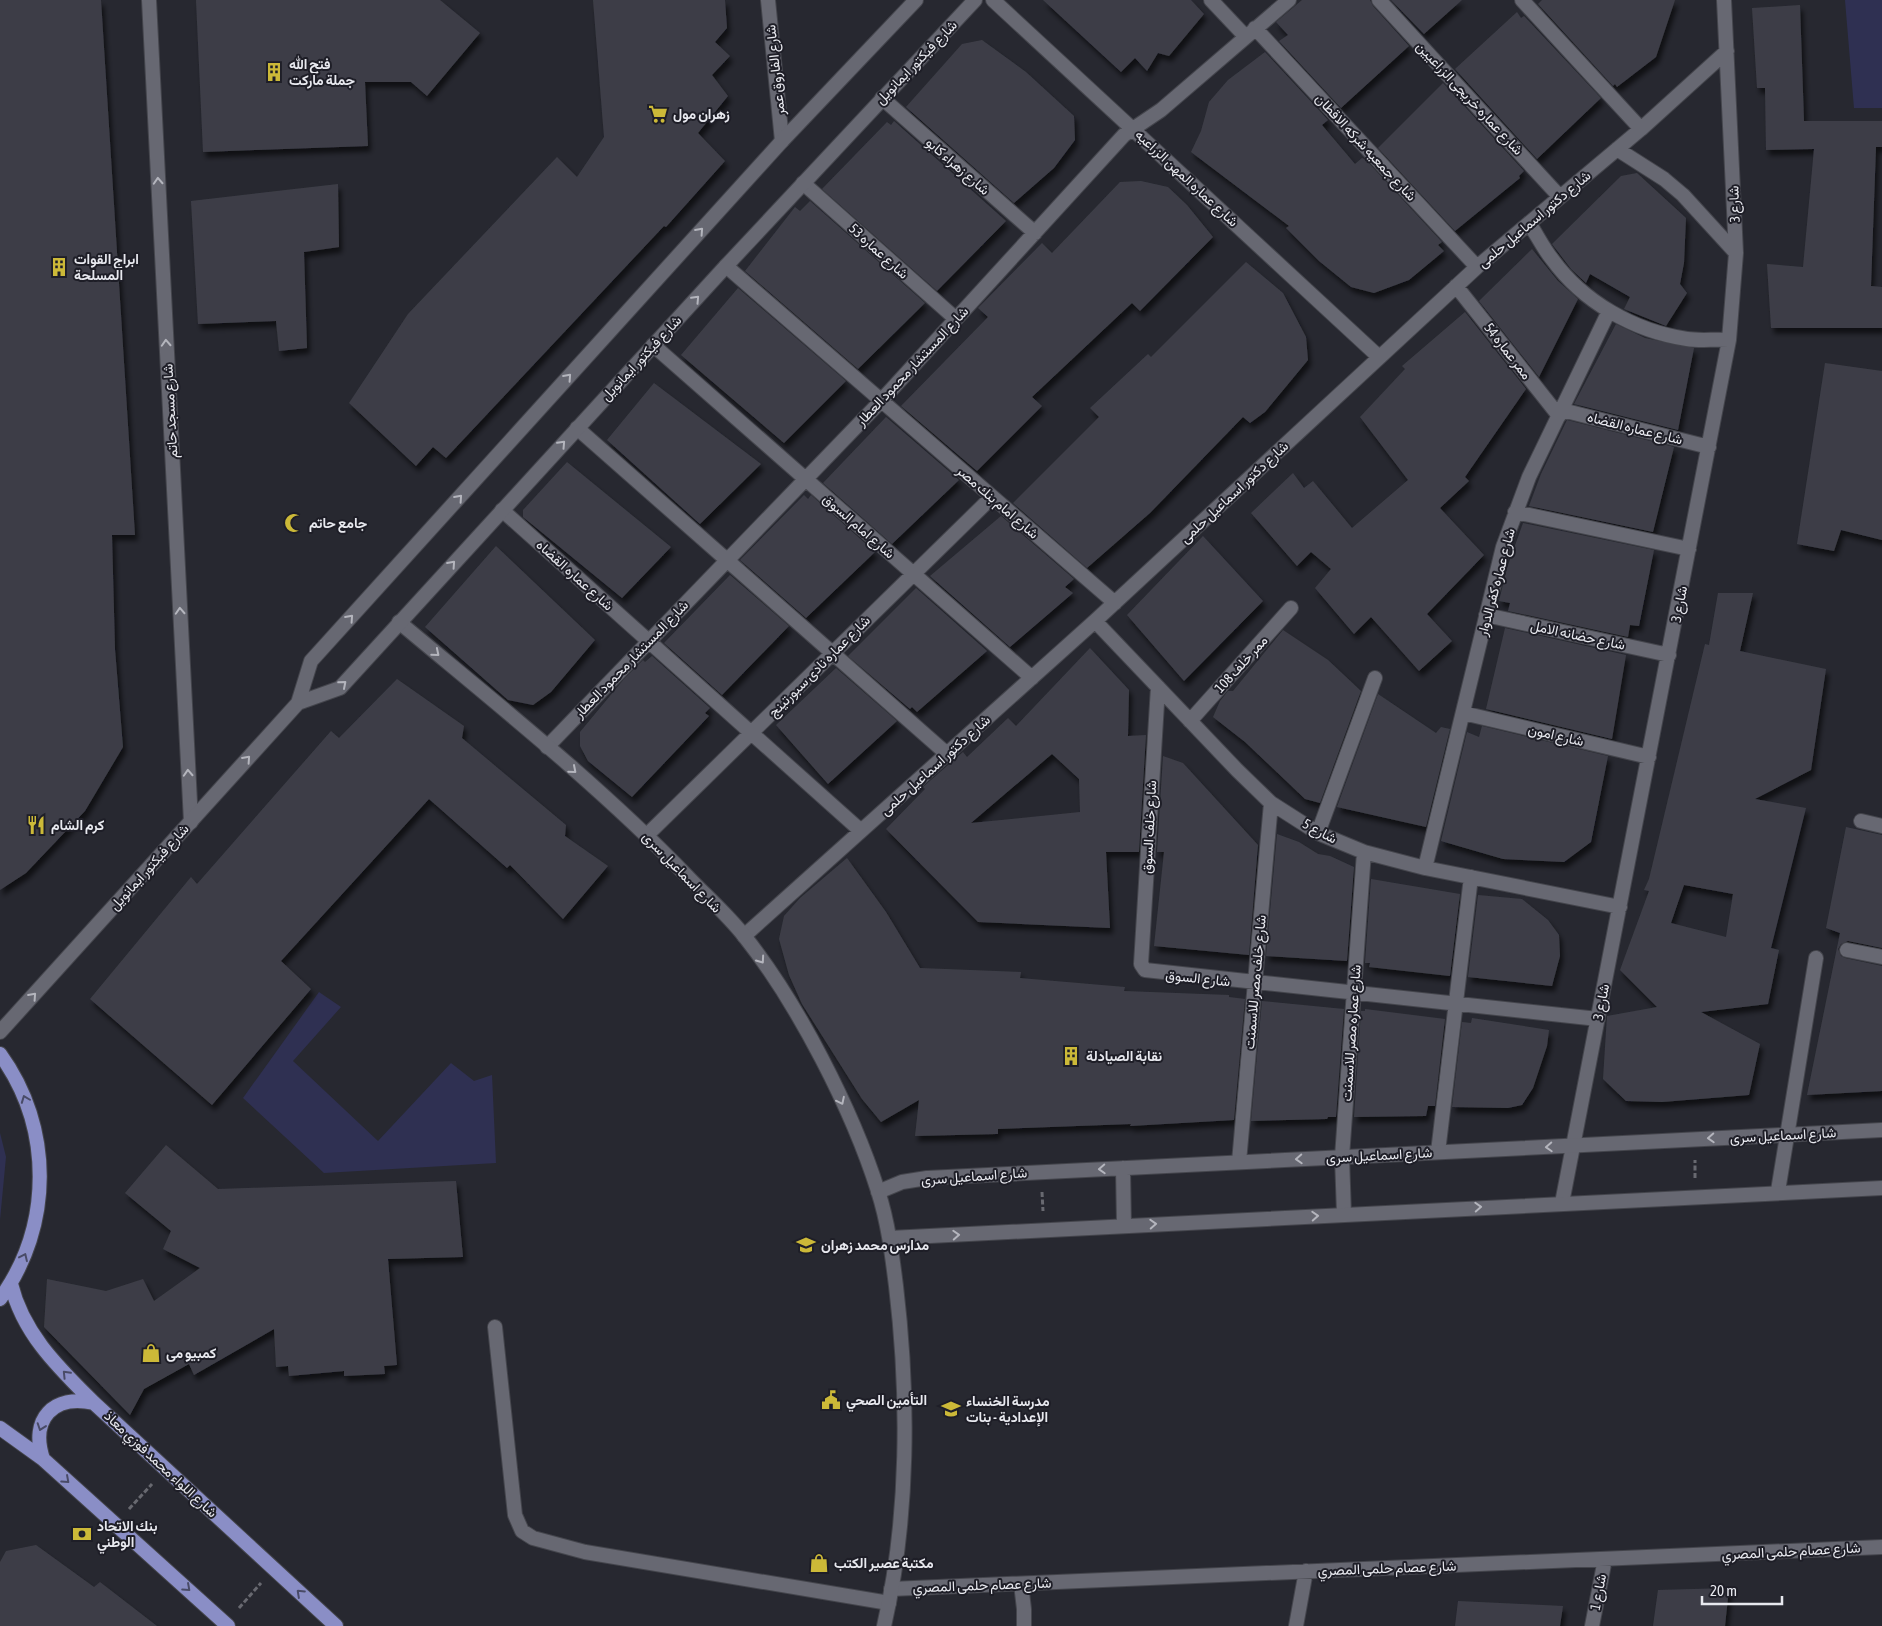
<svg xmlns="http://www.w3.org/2000/svg" width="1882" height="1626" viewBox="0 0 1882 1626" font-family="'Asap Condensed',Vazirmatn,sans-serif">
<style>
.green{fill:#2f3052}
.building{fill:#3d3e47;fill-rule:evenodd;filter:url(#shadow)}
.lines{fill:none;stroke-linecap:round;stroke-linejoin:round}
.minor-casing{stroke:#44454c;stroke-width:16}
.tertiary-casing{stroke:#44454c;stroke-width:16}
.secondary-casing{stroke:#44454c;stroke-width:16}
.primary-casing{stroke:#44454c;stroke-width:16}
.path{stroke:#686970;stroke-width:3;stroke-dasharray:5 2.5;stroke-linecap:butt}
.minor{stroke:#676872;stroke-width:14}
.tertiary{stroke:#676872;stroke-width:14}
.secondary{stroke:#676872;stroke-width:14}
.primary{stroke:#8a8ec6;stroke-width:14}
.oneway{stroke:#b4b5bd}
.oneway2{stroke:#494b67}
.labels{text-anchor:middle;dominant-baseline:central;stroke-width:4;stroke-linejoin:round;paint-order:stroke}
.street-label{font-size:14px;fill:#e8e9ef;stroke:#1e1e27}
.poi-label{font-size:14px;font-weight:bold;fill:#e8e9ef;stroke:#1e1e27;text-anchor:start}
</style>
<defs>
<filter id="shadow"><feDropShadow dx="3" dy="5.5" stdDeviation="2.5" flood-color="#0009"/></filter>
</defs>
<rect width="100%" height="100%" fill="#272830"/>
<path class="green" d="M1845 0H1882V108H1854Z
M319 992 341 1007 293 1061 378 1141 451 1063 474 1081 492 1075 496 1163 324 1173 243 1098Z
M0 1133 6 1157 0 1220Z"/>
<path class="building" d="M0 0H101L135 535H112L115 649 123 747 85 811 26 873 0 890Z
M196 0H440L480 33 427 96 411 82H365L368 146 203 152Z
M593 0H725L727 28 715 42 730 56 712 75 728 96 698 133 725 161 666 227 664 226 446 458 433 447 416 466 349 403 408 314 557 157 577 177 604 137Z
M1043 0H1191L1204 14 1169 56 1158 53 1147 71 1135 58 1121 72Z
M1302 0H1370L1373 6 1409 46 1341 108 1279 41 1288 35 1276 22Z
M1391 0H1462L1424 34Z
M1542 0H1675L1656 57 1617 87 1615 84 1613 86 1538 4Z
M1800 5 1804 121H1882V147H1876L1871 286 1882 287V328H1771L1767 264 1803 267 1814 149 1766 150 1765 88H1757L1752 8Z
M1517 12 1521 18 1524 16 1601 98 1537 159 1455 69Z
M982 40 1026 72 1074 116 1075 140 1054 168 1014 203 906 107 962 44Z
M1265 52 1328 120 1322 125 1355 164 1362 158 1366 160 1442 242 1438 245 1444 251 1409 280 1374 293 1351 287 1319 261 1286 228 1289 226 1191 152 1201 131 1209 102 1228 80Z
M1443 83 1524 171 1519 176 1520 178 1455 231 1378 148Z
M894 121 1006 221 937 291 822 189 887 122 891 125Z
M1637 173 1686 218 1684 263 1680 284 1687 293 1666 326 1624 309 1630 297 1590 274 1586 283 1571 269 1552 244 1621 176Z
M1141 181 1168 187 1187 205 1213 237 1140 311 1132 303 1032 397 1042 406 977 471 901 406 988 317 978 308 1042 243 1052 253 1120 182Z
M338 184 339 247 304 252 307 348 279 351 276 321 198 324 191 201Z
M810 201 925 303 858 369 745 271 795 207 800 211Z
M1532 249 1558 281 1578 299 1539 377 1479 301Z
M1246 262 1283 293 1306 337 1308 360 1265 412 1250 423 1243 417 1150 513 1087 568 1013 503 1099 417 1090 408 1148 354 1151 357Z
M738 288 846 381 784 443 681 355Z
M1465 312 1526 389 1465 477 1469 481 1440 508 1484 555 1427 614 1452 641 1419 671 1371 617 1354 634 1315 588 1331 569 1311 552 1297 566 1251 513 1293 473 1304 488 1313 481 1352 528 1408 480 1360 417 1405 369 1402 366Z
M1616 324 1645 338 1694 348 1678 430 1574 404Z
M1825 363 1882 371V540L1841 530 1834 551 1797 544Z
M654 383 761 464 700 524 607 440Z
M886 417 959 480 892 544 823 483Z
M1567 420 1674 447 1653 532 1529 506 1541 474Z
M567 462 671 547 622 598 523 517V510Z
M804 495 808 499 811 495 875 552 806 618 740 560Z
M1001 516 1074 579 1065 587 1073 593 1010 647 930 576Z
M1523 523 1654 550 1639 626 1630 625 1628 637 1508 611 1510 603 1499 601 1507 568Z
M1203 536 1263 601 1184 681 1127 615Z
M496 546 595 640 551 692 533 705 508 700 425 627Z
M730 575 789 626 722 695 664 643Z
M916 588 987 651 917 712 912 707 910 709 848 656Z
M1718 593H1753L1740 651 1826 669 1811 770 1755 799 1806 808 1771 948 1779 950 1768 1004 1701 1012 1760 1044 1749 1095 1662 1102 1626 1101 1603 1079 1607 1016 1657 1007 1620 970 1649 891 1644 890 1649 879 1705 644 1709 645ZM1684 885 1733 894 1726 937 1671 923Z
M1505 628 1626 655 1612 739 1486 709Z
M1283 630 1328 660 1361 691 1320 803 1305 799 1245 742 1213 717 1220 701 1228 691H1233Z
M1090 648 1129 690 1128 736 1146 735 1139 852H1106L1110 928 978 922 886 829 925 789 923 787 963 752 967 757 1008 718 1016 726ZM1052 754 1079 779 1080 812 971 823Z
M652 656 710 708 705 713 709 716 632 797 588 761 580 746V732L624 679 643 660 645 662Z
M836 668 897 721 828 784 776 725Z
M397 679 464 726 462 738 566 825 565 836 608 866 563 919 510 865 507 868 429 799 281 961 311 989 212 1105 90 999 191 877 197 884 331 731 339 738Z
M1378 694 1436 733 1441 727 1450 729 1426 827 1337 807Z
M1482 726 1608 756 1591 842 1564 862 1503 859 1441 841 1467 732 1479 737Z
M1163 756 1183 763 1258 845 1249 955 1154 946 1164 852H1157Z
M1846 827 1882 835V948L1848 941 1841 944 1838 949 1841 956 1845 958 1882 966V1091L1807 1095 1840 933 1826 928Z
M1277 834 1299 842 1318 854 1330 856 1354 867 1347 961 1266 956Z
M847 858 886 912 920 968 1021 972 1020 978 1125 987 1124 991 1229 995V997L1245 999 1234 1120 1130 1126 1131 1124 998 1129V1134L915 1136 919 1100 881 1122 862 1099 802 1004 789 975 779 939 784 916 800 898Z
M1371 879 1460 894 1450 976 1369 967 1370 963H1365Z
M1478 895 1522 899 1548 920 1559 935 1560 956 1552 986 1468 977Z
M1262 1001 1344 1009 1336 1117H1328L1327 1119 1251 1121Z
M1365 1009 1445 1019 1435 1106H1428L1426 1116 1354 1117 1361 1011H1365Z
M1472 1018 1549 1030 1547 1046 1533 1088 1522 1105 1508 1108 1452 1107 1462 1022 1471 1023Z
M166 1145 218 1189 456 1181 463 1257 388 1259 397 1365 384 1366 385 1374 344 1376V1371L289 1376 288 1366 276 1367 274 1329 194 1375 189 1364 144 1389 130 1415 44 1327 47 1279 106 1291 143 1279 154 1301 200 1268 163 1249 171 1231 125 1193Z
M36 1545 94 1587 100 1582 157 1626H0V1562L6 1551Z
M1729 1588 1725 1626H1653L1658 1590Z
M1458 1601 1563 1606 1560 1626H1455Z"/>
<g class="lines">
<g class="minor-casing">
<path id="minor" d="M149 0 191 822
M768 0 782 141
M993 0 1379 357
M1211 0 1245 36
M1379 0 1560 197
M1522 0 1641 129
M1255 28 1477 267
M882 98 1035 233
M1617 149 1664 179 1683 195 1736 253
M803 183 956 319
M1529 223C1537 235 1543 248 1552 259 1583 302 1634 331 1687 339 1700 341 1715 339 1729 340
M726 266 1115 603
M1456 286 1559 416
M653 345 1032 678
M1562 410 1709 447
M577 428 947 754
M502 510 861 831
M1515 512 1689 549
M1486 615 1669 655
M1095 621 1237 770 1271 803 1318 833 1364 852 1425 868 1620 907
M1158 687 1141 964 1145 970 1598 1019
M1463 713 1649 757
M1190 721 1291 608
M547 747 881 401 1124 135 1161 110 1289 0
M1861 821 1882 826
M1318 833 1375 678
M647 835 992 497
M1425 868 1503 547 1529 477 1609 311
M744 936 1095 621 1477 267 1641 129 1727 51
M1847 950 1882 957
M1438 1152 1471 877
M1239 1162 1271 803
M1778 1191 1816 958
M1562 1203 1729 340 1736 253 1724 0
M1344 1214 1342 1157 1364 852
M495 1327 515 1515 522 1531 533 1538 585 1552 889 1603
M1021 1584 1024 1609V1626
M891 1589 1882 1547
M1296 1626 1306 1571
M1592 1626 1605 1559"/>
</g>
<g class="tertiary-casing">
<path id="tertiary" d="M399 622C497 704 598 784 687 876 706 896 728 915 745 937 798 1004 852 1109 878 1191 888 1222 892 1254 896 1286 909 1395 909 1518 884 1626
M1123 1168 1124 1226
M878 1192 902 1182 927 1178 1882 1130
M890 1238 1882 1188"/>
</g>
<g class="secondary-casing">
<path id="secondary" d="M298 703 340 688 726 266 975 0
M0 1032 298 703 311 661 782 141 916 0"/>
</g>
<g class="primary-casing">
<path id="primary" d="M0 1054C53 1127 53 1226 0 1299
M11 1284C23 1334 59 1368 94 1403L336 1626
M0 1428 43 1459 228 1626
M43 1459C30 1419 53 1394 94 1403"/>
</g>
<path class="path" d="M1695 1178V1160
M1042 1192 1043 1211
M129 1509 152 1484
M239 1608 261 1583"/>
<use href="#minor" class="minor"/>
<use href="#tertiary" class="tertiary"/>
<use href="#secondary" class="secondary"/>
<use href="#primary" class="primary"/>
</g>
<defs><path id="oneway-chevron" d="M-2-3.5L2.5 0L-2 3.5" fill="none" stroke-width="1.6" stroke-linecap="round" stroke-linejoin="round" transform="scale(1.25)"/></defs>
<g class="oneway">
<use href="#oneway-chevron" transform="translate(158 181) rotate(-93)"/>
<use href="#oneway-chevron" transform="translate(700 231) rotate(-48)"/>
<use href="#oneway-chevron" transform="translate(696 299) rotate(-47)"/>
<use href="#oneway-chevron" transform="translate(166 343) rotate(-93)"/>
<use href="#oneway-chevron" transform="translate(568 377) rotate(-48)"/>
<use href="#oneway-chevron" transform="translate(562 444) rotate(-47)"/>
<use href="#oneway-chevron" transform="translate(459 498) rotate(-48)"/>
<use href="#oneway-chevron" transform="translate(452 564) rotate(-48)"/>
<use href="#oneway-chevron" transform="translate(180 611) rotate(-93)"/>
<use href="#oneway-chevron" transform="translate(350 618) rotate(-48)"/>
<use href="#oneway-chevron" transform="translate(436 653) rotate(40)"/>
<use href="#oneway-chevron" transform="translate(343 684) rotate(-41)"/>
<use href="#oneway-chevron" transform="translate(247 759) rotate(-48)"/>
<use href="#oneway-chevron" transform="translate(573 770) rotate(41)"/>
<use href="#oneway-chevron" transform="translate(188 773) rotate(-93)"/>
<use href="#oneway-chevron" transform="translate(761 960) rotate(55)"/>
<use href="#oneway-chevron" transform="translate(33 996) rotate(-48)"/>
<use href="#oneway-chevron" transform="translate(841 1101) rotate(64)"/>
<use href="#oneway-chevron" transform="translate(1711 1138) rotate(177)"/>
<use href="#oneway-chevron" transform="translate(1549 1147) rotate(177)"/>
<use href="#oneway-chevron" transform="translate(1299 1159) rotate(177)"/>
<use href="#oneway-chevron" transform="translate(1102 1169) rotate(177)"/>
<use href="#oneway-chevron" transform="translate(1478 1207) rotate(-3)"/>
<use href="#oneway-chevron" transform="translate(1315 1216) rotate(-3)"/>
<use href="#oneway-chevron" transform="translate(1153 1224) rotate(-3)"/>
<use href="#oneway-chevron" transform="translate(956 1235) rotate(-3)"/>
</g>
<g class="oneway2">
<use href="#oneway-chevron" transform="translate(25 1099) rotate(-111)"/>
<use href="#oneway-chevron" transform="translate(24 1257) rotate(-65)"/>
<use href="#oneway-chevron" transform="translate(66 1374) rotate(-134)"/>
<use href="#oneway-chevron" transform="translate(41 1427) rotate(109)"/>
<use href="#oneway-chevron" transform="translate(66 1480) rotate(42)"/>
<use href="#oneway-chevron" transform="translate(187 1588) rotate(42)"/>
<use href="#oneway-chevron" transform="translate(300 1593) rotate(-137)"/>
</g>
<defs>
<g id="building-bare" transform="scale(1.5)"><path d="M-4-6H4V6H1V3H-1V6H-4ZM-2.5-4.3h1.7v1.8h-1.7ZM.8-4.3h1.7v1.8H.8ZM-2.5-1h1.7V.8h-1.7ZM.8-1h1.7V.8H.8Z" fill="#ccb938" stroke="#1e1e27" stroke-width="2.5" paint-order="stroke"/></g>
<g id="supermarket-bare" transform="scale(1.5)"><path d="M-6-5.5h2.5l.6 2H6L4.5 2H-2.5L-4.4-4H-6ZM-1.5 3.2a1.3 1.3 0 1 0 .1 0ZM3 3.2a1.3 1.3 0 1 0 .1 0Z" fill="#ccb938" stroke="#1e1e27" stroke-width="2.5" paint-order="stroke"/></g>
<g id="mosque-bare" transform="scale(1.5)"><path d="M3.5-4.9A6 6 0 1 0 3.5 4.9A5 5 0 1 1 3.5-4.9Z" fill="#ccb938" stroke="#1e1e27" stroke-width="2.5" paint-order="stroke"/></g>
<g id="restaurant-bare" transform="scale(1.5)"><path d="M-5-6h1v4h1v-4h1v4h1v-4h1v5L-1.5 .5V6h-2V.5L-5-1ZM5-6V6H3V1.5H1.5Q1.5-4 5-6Z" fill="#ccb938" stroke="#1e1e27" stroke-width="2.5" paint-order="stroke"/></g>
<g id="school-bare" transform="scale(1.5)"><path d="M0-5L7-2L0 1L-7-2ZM-4 1L0 2.5L4 1V4Q0 6-4 4Z" fill="#ccb938" stroke="#1e1e27" stroke-width="2.5" paint-order="stroke"/></g>
<g id="shop-bare" transform="scale(1.5)"><path d="M-5-2.5h2.3a2.7 3.5 0 0 1 5.4 0H5L5.5 6h-11ZM-1.5-2.5h3a1.5 2.3 0 0 0-3 0Z" fill="#ccb938" stroke="#1e1e27" stroke-width="2.5" paint-order="stroke"/></g>
<g id="civic-bare" transform="scale(1.5)"><path d="M-.6-6.5H3V-4.5H.6V-3L4-1V1h2V6H-6V1h2V-1L-.6-3ZM-1.2 2.5V6h2.4V2.5Z" fill="#ccb938" stroke="#1e1e27" stroke-width="2.5" paint-order="stroke"/></g>
<g id="bank-bare" transform="scale(1.5)"><path d="M-6-4H6V4H-6ZM0-2.3a2.3 2.3 0 1 0 0 4.6a2.3 2.3 0 1 0 0-4.6Z" fill="#ccb938" stroke="#1e1e27" stroke-width="2.5" paint-order="stroke"/></g>
</defs>
<g fill-rule="evenodd">
<use href="#building-bare" x="274" y="72"/>
<use href="#supermarket-bare" x="658" y="114"/>
<use href="#building-bare" x="59" y="267"/>
<use href="#mosque-bare" x="294" y="523"/>
<use href="#restaurant-bare" x="36" y="825"/>
<use href="#building-bare" x="1071" y="1056"/>
<use href="#school-bare" x="806" y="1245"/>
<use href="#shop-bare" x="151" y="1353"/>
<use href="#civic-bare" x="831" y="1400"/>
<use href="#school-bare" x="951" y="1409"/>
<use href="#bank-bare" x="82" y="1534"/>
<use href="#shop-bare" x="819" y="1563"/>
</g>
<g class="labels">
<g class="street-label">
<text transform="translate(916 62) rotate(-46)">شارع فيكتور ايمانويل</text>
<text transform="translate(775 70) rotate(-96)">شارع الفاروق عمر</text>
<text transform="translate(1470 98) rotate(47)">شارع عماره خريجى الزراعيين</text>
<text transform="translate(1366 147) rotate(47)">شارع جمعيه شركه الاقطان</text>
<text transform="translate(958 166) rotate(41)">شارع زهراء كابو</text>
<text transform="translate(1187 178) rotate(43)">شارع عماره المهن الزراعيه</text>
<text transform="translate(1734 204) rotate(-92)">شارع 3</text>
<text transform="translate(1534 219) rotate(-40)">شارع دكتور اسماعيل حلمى</text>
<text transform="translate(879 251) rotate(42)">شارع عماره 53</text>
<text transform="translate(1508 351) rotate(52)">ممر عماره 54</text>
<text transform="translate(641 358) rotate(-47)">شارع فيكتور ايمانويل</text>
<text transform="translate(912 366) rotate(-47)">شارع المستشار محمود العطار</text>
<text transform="translate(170 411) rotate(-93)">شارع مسجد حاتم</text>
<text transform="translate(1635 428) rotate(14)">شارع عماره القضاه</text>
<text transform="translate(1234 492) rotate(-43)">شارع دكتور اسماعيل حلمى</text>
<text transform="translate(998 502) rotate(41)">شارع امام بنك مصر</text>
<text transform="translate(859 526) rotate(41)">شارع امام السوق</text>
<text transform="translate(575 575) rotate(42)">شارع عماره القضاه</text>
<text transform="translate(1496 582) rotate(-75)">شارع عماره كفر الدوار</text>
<text transform="translate(1679 604) rotate(-79)">شارع 3</text>
<text transform="translate(1578 635) rotate(12)">شارع حضانه الامل</text>
<text transform="translate(631 659) rotate(-46)">شارع المستشار محمود العطار</text>
<text transform="translate(1241 664) rotate(-48)">ممر خلف 108</text>
<text transform="translate(819 666) rotate(-45)">شارع عماره نادى سبورتينج</text>
<text transform="translate(1556 735) rotate(13)">شارع امون</text>
<text transform="translate(935 765) rotate(-42)">شارع دكتور اسماعيل حلمى</text>
<text transform="translate(1149 827) rotate(-87)">شارع خلف السوق</text>
<text transform="translate(1320 831) rotate(28)">شارع 5</text>
<text transform="translate(149 867) rotate(-48)">شارع فيكتور ايمانويل</text>
<text transform="translate(682 872) rotate(46)">شارع اسماعيل سرى</text>
<text transform="translate(1198 978) rotate(6)">شارع السوق</text>
<text transform="translate(1255 982) rotate(-85)">شارع خلف مصر للاسمنت</text>
<text transform="translate(1601 1002) rotate(-79)">شارع 3</text>
<text transform="translate(1351 1033) rotate(-86)">شارع عماره مصر للاسمنت</text>
<text transform="translate(1783 1135) rotate(-3)">شارع اسماعيل سرى</text>
<text transform="translate(1379 1155) rotate(-3)">شارع اسماعيل سرى</text>
<text transform="translate(974 1176) rotate(-4)">شارع اسماعيل سرى</text>
<text transform="translate(161 1464) rotate(43)">شارع اللواء محمد فوزي معاذ</text>
<text transform="translate(1791 1551) rotate(-3)">شارع عصام حلمى المصري</text>
<text transform="translate(1387 1568) rotate(-2)">شارع عصام حلمى المصري</text>
<text transform="translate(982 1585) rotate(-2)">شارع عصام حلمى المصري</text>
<text transform="translate(1598 1592) rotate(-79)">شارع 1</text>
</g>
<g class="poi-label">
<text x="289" y="64">فتح الله<tspan x="289" dy="16">جملة ماركت</tspan></text>
<text x="673" y="114">زهران مول</text>
<text x="74" y="259">ابراج القوات<tspan x="74" dy="16">المسلحة</tspan></text>
<text x="309" y="523">جامع حاتم</text>
<text x="51" y="825">كرم الشام</text>
<text x="1086" y="1056">نقابة الصيادلة</text>
<text x="821" y="1245">مدارس محمد زهران</text>
<text x="166" y="1353">كمبيو مى</text>
<text x="846" y="1400">التأمين الصحي</text>
<text x="966" y="1401">مدرسة الخنساء<tspan x="966" dy="16">الإعدادية - بنات</tspan></text>
<text x="97" y="1526">بنك الاتحاد<tspan x="97" dy="16">الوطني</tspan></text>
<text x="834" y="1563">مكتبة عصير الكتب</text>
</g>
</g>
<path d="M1702 1596v8h80v-8" fill="none" stroke="#e8e9ef" stroke-width="2.5"/>
<text x="1710" y="1596" font-size="15" fill="#e8e9ef" stroke="#1e1e27" stroke-width="4" paint-order="stroke">20 m</text>
</svg>
